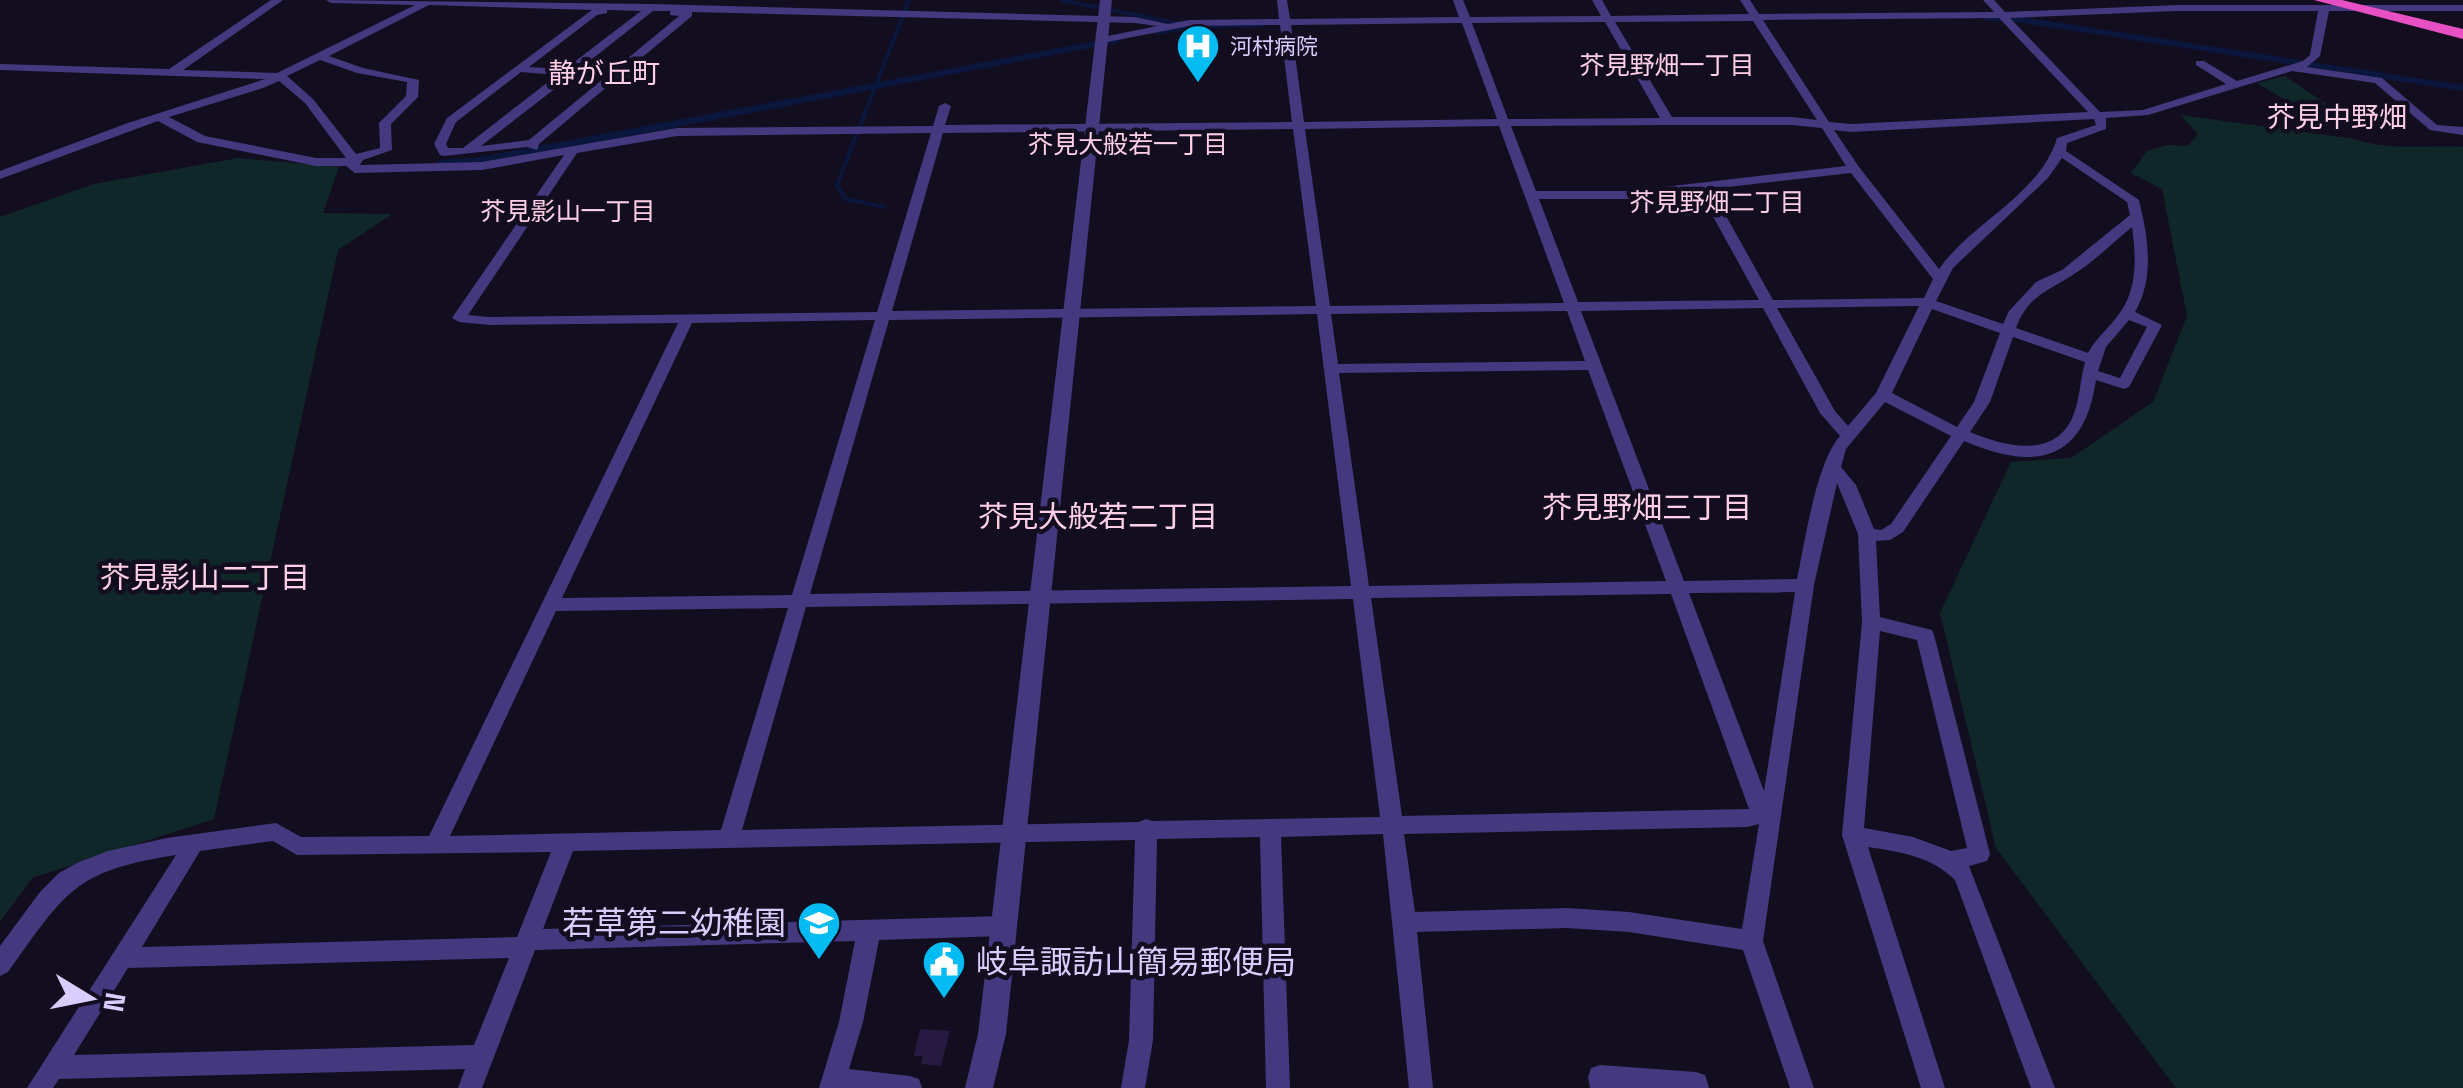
<svg xmlns="http://www.w3.org/2000/svg" width="2463" height="1088" viewBox="0 0 2463 1088" font-family="'Space Grotesk','Noto Sans JP',sans-serif">
<style>
.green{fill:#10272a}
.lines{fill:none;stroke-linecap:round;stroke-linejoin:round}
.stream{stroke:#0a163c;stroke-width:4}
.canal{fill:#0a163c;fill-rule:evenodd}
.building{fill:#261a40}
.minor{fill:#44397e;fill-rule:evenodd}
.tertiary{fill:#44397e;fill-rule:evenodd}
.trunk{fill:#e750c2;fill-rule:evenodd}
.labels{text-anchor:middle;dominant-baseline:central;stroke-width:9;stroke-linejoin:round;paint-order:stroke}
.far-poi-label{font-size:22px;fill:#d9cdfe;stroke:#130d20;text-anchor:start}
.far-neighbourhood-label{font-size:25px;fill:#fecfe7;stroke:#130d20}
.far-quarter-label{font-size:28px;fill:#fecfe7;stroke:#130d20}
.neighbourhood-label{font-size:30px;fill:#fecfe7;stroke:#130d20}
.near-poi-label{font-size:32px;fill:#d9cdfe;stroke:#130d20;text-anchor:end}
</style>
<rect width="100%" height="100%" fill="#130d20"/>
<path class="green" d="M2285 76 2340 113 2310 115 2257 83Z
M2180 115 2355 139C2387 151 2428 145 2463 147V1088H2176L1996 848 1940 613 2011 462 2071 458 2153 402 2187 316 2162 189 2131 173 2147 151 2167 145 2188 146 2198 134Z
M238 158 339 167 323 213 392 214 338 250 214 819 32 878 0 922V217L94 184Z"/>
<g class="lines">
<path class="stream" d="M1061 0 1191 26
M885 207 845 199 837 185 909 0"/>
<path class="canal" d="M1983 16 2023 17 2463 85V91L2023 23 1987 21 1982 18Z
M1261 22 1266 25 1265 27 1191 29 1157 35 1152 32 1191 23Z
M1117 37 1121 38V42L480 165 440 168 434 164 440 160 480 157Z"/>
</g>
<path class="building" d="M920 1029 950 1031 941 1066 921 1064 923 1056H914Z"/>
<g class="lines">
<path class="minor" d="M271 0H283L183 70 277 73 415 5 331 3 326 0 652 4 1135 17 1168 24 1189 20 1279 19 1277 0H1287L1290 19 1459 17 1453 0H1463L1470 17 1601 16 1592 0H1602L1611 16 1749 14 1740 0H1750L1759 14 1994 12 1983 0H1994L2005 12 2176 5H2463V11H2329L2320 56 2307 67 2382 78 2437 125 2463 127V135L2430 130 2375 83 2292 71 2148 115 2106 118V129L2067 143 2066 151 2139 200C2148 237 2155 277 2135 312L2162 325 2129 387 2124 389 2096 380C2084 463 2034 471 1964 441L1903 532 1890 540 1876 541 1880 617 1932 630 1934 635 1990 854 1987 861 1969 866 2055 1088H2031L1955 880C1931 856 1900 852 1868 847L1945 1088H1921L1842 835 1862 622 1858 534 1837 483 1814 585 1763 941 1814 1088H1790L1743 950 1629 932 1567 928 1417 932 1433 1088H1409L1383 834 1281 837 1290 1088H1266L1260 837 1157 839 1153 1040 1145 1088H1121L1129 1040 1135 840 573 851 543 929 1003 916 1011 919 1014 926 1011 933 1003 936 879 940 863 1022 849 1069 910 1076 919 1079 922 1088H819L839 1022 855 941 535 950 482 1088H458L465 1069 59 1079 53 1088H27L176 855C73 871 66 892 8 972L0 976V946L40 892 59 873 77 863 108 851 167 838 276 823 301 837 429 836 678 323 489 325 459 322 452 318 564 155 482 170 355 173 346 166H316L197 142 158 121 0 179V171L125 124 265 79 0 70V64L169 69ZM429 5 592 10 447 118 434 144 440 155 444 156 527 147 537 150 539 144 615 80 656 82 658 80 652 77 622 74 692 16V12L1135 23 1157 26 1098 38V42L1102 43 1189 26 1280 25 1292 122 945 125 951 106 945 103 939 106 933 126 677 128 482 162 360 165 363 160 392 150 391 124 418 97 419 80 363 68 329 56ZM607 10 641 11 565 69 529 67 597 15 607 13ZM653 11H670V15L679 16 610 73 577 71ZM2176 11H2318L2310 55 2303 61 2237 81 2204 61H2196V65L2226 84 2143 110 2100 112 2010 18ZM1999 18 2088 112 1851 124 1829 122 1763 20ZM1753 21 1817 120 1792 117H1672L1615 22ZM1605 22 1660 118 1508 119 1472 23ZM1462 23 1497 119 1304 122 1291 25ZM320 60 357 73 407 82 406 96 379 123 380 148 356 154 313 99 287 76ZM521 72 557 75 463 148H448L446 144 456 122ZM570 77 603 79 529 140 481 146ZM279 81 305 103 346 158H316L205 136 169 117 263 88ZM2094 119 2096 125 2057 138C2040 195 1972 222 1939 269L1859 167 1834 130 1851 132ZM1668 125H1792L1822 128 1846 166 1629 191H1536L1511 126ZM1499 126 1564 303 1330 306 1305 129ZM1293 129 1316 306 892 311 943 133ZM931 133 877 312 489 317 468 315 577 153 677 136ZM2062 158 2127 202 2130 215 2062 270 2036 282 2009 311 2003 324 1936 301 1953 268 2048 178ZM1851 173 1933 279 1924 298 1773 300 1711 189ZM1699 191 1759 300 1578 302 1539 199H1629ZM2132 227C2136 256 2138 289 2119 314 2109 328 2096 338 2088 353L2016 328C2027 297 2046 292 2071 276 2093 263 2112 243 2132 227ZM1919 306 1876 393 1848 426 1835 411 1777 308ZM1763 308 1820 413 1840 436C1816 463 1805 542 1797 579L1684 581 1581 311ZM1932 309 2000 333 1974 402 1957 427 1892 393ZM1567 311 1585 361 1338 364 1331 314ZM1317 314 1351 586 810 594 889 320ZM875 320 792 595 562 598 692 323ZM2129 320 2147 327 2120 378 2098 371 2106 347ZM2013 337 2085 362C2080 380 2080 399 2073 416 2055 460 2003 446 1970 432L1990 402ZM1588 370 1666 581 1369 586 1339 373ZM1885 402 1951 436 1891 524 1881 530 1874 529 1856 485 1841 467 1846 449ZM1795 592 1764 791 1689 593ZM1671 594 1749 809 1402 816 1371 598ZM1353 599 1380 817 1152 821 1146 819 1139 822 742 830 806 607ZM788 608 721 830 450 836 556 611ZM1880 631 1917 640 1967 848 1951 851 1913 837 1864 828ZM1759 824 1742 929 1629 912 1567 908 1415 912 1404 834 1747 827ZM273 841 297 855 551 852 517 937 142 947 200 851ZM509 958 474 1045 74 1055 128 968Z
M1600 1065 1696 1072 1705 1075 1709 1088H1590L1588 1077 1591 1068Z"/>
<path class="tertiary" d="M1100 0H1112L1006 1034 993 1088H965L978 1034Z"/>
<path class="trunk" d="M2314 0H2342L2463 29V39Z"/>
</g>
<defs>
<g id="hospital-pin" transform="scale(2.25)"><path d="M0 17L-7.5 6A9.5 9.5 0 1 1 7.5 6Z" fill="#05bcf2" stroke="#130d20"/><path d="M-5-5h3v3.5h4V-5h3V5h-3V1.5h-4V5h-3Z" fill="#fff"/></g>
<g id="school-pin" transform="scale(2.25)"><path d="M0 17L-7.5 6A9.5 9.5 0 1 1 7.5 6Z" fill="#05bcf2" stroke="#130d20"/><path d="M0-5L7-2L0 1L-7-2ZM-4 1L0 2.5L4 1V4Q0 6-4 4Z" fill="#fff"/></g>
<g id="civic-pin" transform="scale(2.25)"><path d="M0 17L-7.5 6A9.5 9.5 0 1 1 7.5 6Z" fill="#05bcf2" stroke="#130d20"/><path d="M-.6-6.5H3V-4.5H.6V-3L4-1V1h2V6H-6V1h2V-1L-.6-3ZM-1.2 2.5V6h2.4V2.5Z" fill="#fff"/></g>
</defs>
<g fill-rule="evenodd">
<use href="#hospital-pin" x="1198" y="46"/>
<use href="#school-pin" x="819" y="923"/>
<use href="#civic-pin" x="944" y="962"/>
</g>
<g class="labels">
<g class="far-poi-label">
<text x="1230" y="46">河村病院</text>
</g>
<g class="far-neighbourhood-label">
<text x="1667" y="65">芥見野畑一丁目</text>
<text x="1128" y="144">芥見大般若一丁目</text>
<text x="1717" y="202">芥見野畑二丁目</text>
<text x="568" y="211">芥見影山一丁目</text>
</g>
<g class="far-quarter-label">
<text x="604" y="73">静が丘町</text>
<text x="2337" y="117">芥見中野畑</text>
</g>
<g class="neighbourhood-label">
<text x="1647" y="507">芥見野畑三丁目</text>
<text x="1098" y="516">芥見大般若二丁目</text>
<text x="205" y="577">芥見影山二丁目</text>
</g>
<g class="near-poi-label">
<text x="786" y="923">若草第二幼稚園</text>
<text x="976" y="962" text-anchor="start">岐阜諏訪山簡易郵便局</text>
</g>
</g>
<g transform="translate(90 998) rotate(100)" stroke="#130d20" stroke-width="8" paint-order="stroke">
<path d="M0-8L18 38L0 25L-18 38Z" fill="#d9cdfe"/>
<text y="-15" font-size="28" font-weight="bold" text-anchor="middle" fill="#d9cdfe">N</text>
</g>
</svg>
